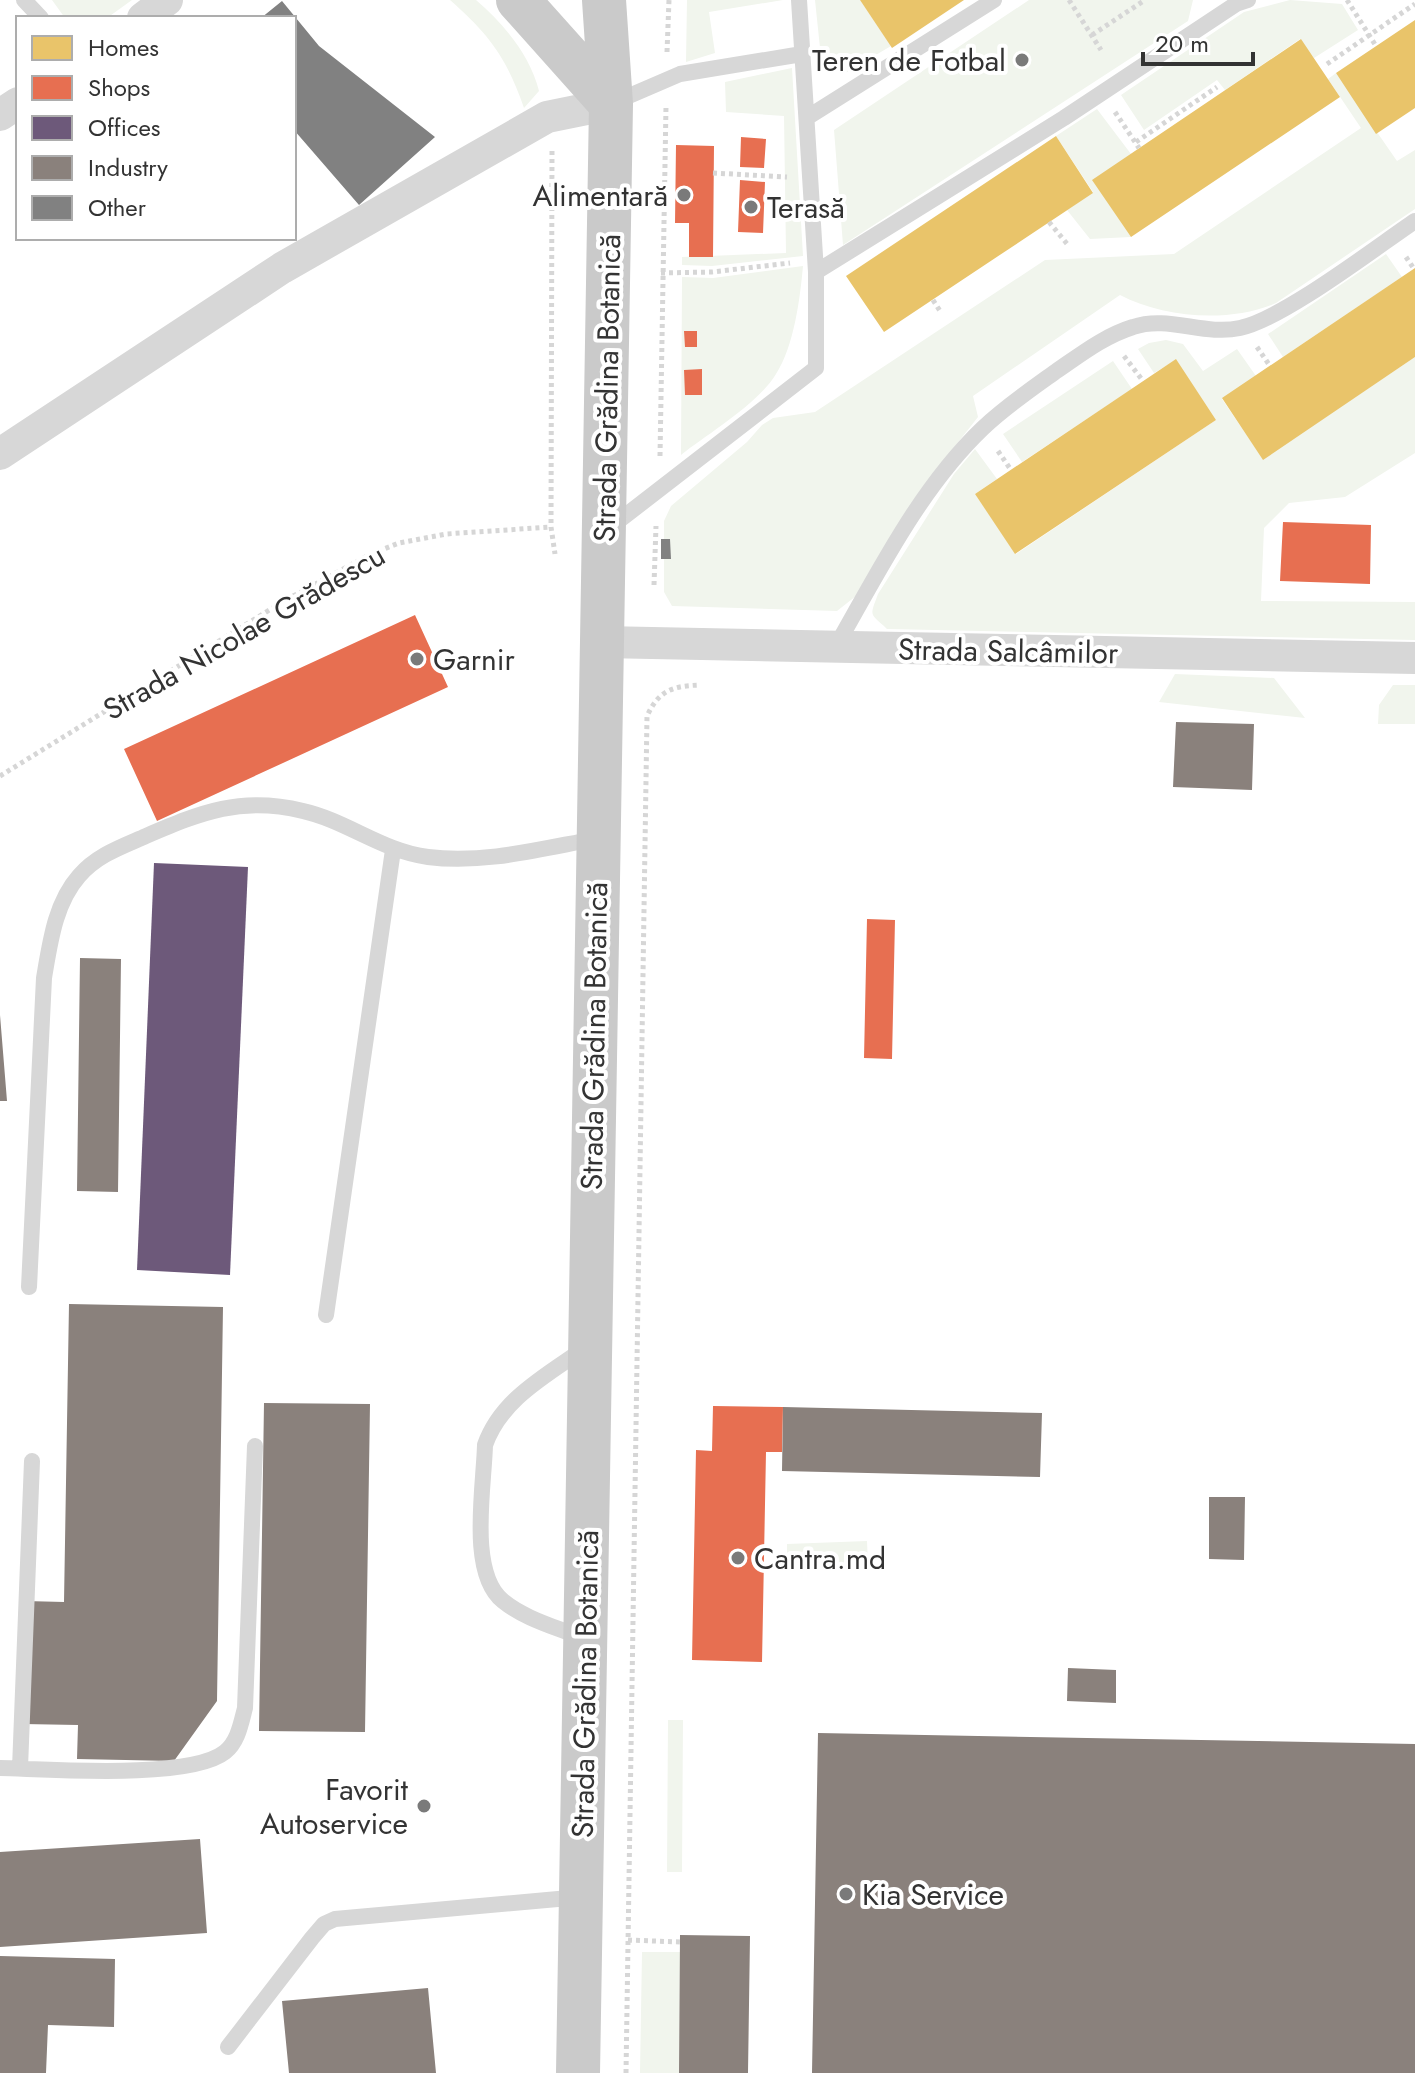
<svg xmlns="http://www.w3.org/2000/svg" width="1415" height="2073" viewBox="0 0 1415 2073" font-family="Jost,sans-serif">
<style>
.green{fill:#f1f5ed}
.homes{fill:#e9c46a}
.shops{fill:#e76f51}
.offices{fill:#6d597a}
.industry{fill:#8a817c}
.building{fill:#818181}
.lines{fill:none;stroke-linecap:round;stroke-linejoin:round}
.path{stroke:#d6d6d6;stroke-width:5;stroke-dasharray:4 4;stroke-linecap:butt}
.lane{stroke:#d7d7d7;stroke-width:16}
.street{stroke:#d7d7d7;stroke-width:32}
.primary{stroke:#cacaca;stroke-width:44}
.poi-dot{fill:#7a7a7a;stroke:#fff;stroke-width:3}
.labels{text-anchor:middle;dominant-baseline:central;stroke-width:8;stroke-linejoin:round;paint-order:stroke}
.poi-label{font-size:30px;fill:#333;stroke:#fff;text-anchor:start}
.street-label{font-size:30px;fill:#333;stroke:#fff}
</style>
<rect width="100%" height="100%" fill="#fff"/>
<path class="green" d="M52 0H132L107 18H65Z
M450 0H476C504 24 530 55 539 91L524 108C507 59 490 35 450 0Z
M687 0H783L709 12 715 53 686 62Z
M815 0H860L891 46 842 75 822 67Z
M1029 0H1193L1188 21 843 245 834 130Z
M1290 0 1342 4 1358 30 1314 58 1300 39 1225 90 1217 80 1144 130 1121 95 1244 12Z
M792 68 803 256 712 266 682 265V257L786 253 784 116 726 112 725 82Z
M1336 73 1397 161 1415 150V209L1276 303C1230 323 1164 318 1120 295L973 396 978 417 926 483 856 596 837 611 672 606 664 592V521L671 506 747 442 762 425 773 418 815 412 1045 260 1174 254 1361 128 1328 79Z
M1097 109 1131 154 1093 180 1131 237 1090 239 1067 210 1093 192 1056 136Z
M1386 254 1402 277 1283 357 1268 334Z
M803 266C800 299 794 346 776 374 758 404 709 433 681 455L682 277 713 278Z
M1166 340 1183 344 1203 371 1237 349 1256 376 1222 399 1263 459 1415 357V453L1345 497 1289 503 1264 528 1261 601 1415 602V640L887 629C870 613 869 618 878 594L954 474 975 449 997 479 975 494 1016 554 1216 420 1176 360 1154 373 1138 349 1149 343Z
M1113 361 1132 389 1022 462 1003 434Z
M1175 674 1274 678 1305 718 1159 702Z
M1393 685H1415V724H1378L1379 705Z
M867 1541 868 1565 787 1567V1544Z
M668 1720H683L682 1872H667Z
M642 1952H680L679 2073H640Z"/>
<path class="homes" d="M860 0H964L892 48Z
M1415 20V108L1376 134 1336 73Z
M1301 39 1340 97 1131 237 1092 180Z
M1056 136 1093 193 884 332 846 276Z
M1415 268V357L1263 460 1222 398Z
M1176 359 1216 420 1015 554 975 494Z"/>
<path class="shops" d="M741 137 766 139 764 168 740 167Z
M676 145 714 146 713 257H689V223H675Z
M740 180 765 182 763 233 738 232Z
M684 331H697V347H685Z
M702 369V395H685L684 370Z
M1283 522 1371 525 1370 584 1280 581Z
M415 615 448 687 157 821 124 749Z
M867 919 895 920 892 1059 864 1058Z
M713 1406 783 1407 782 1452H766L762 1662 692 1660 696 1450 712 1451Z"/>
<path class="offices" d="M154 863 248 867 230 1275 137 1270Z"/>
<path class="industry" d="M1176 722 1254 724 1252 790 1173 787Z
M80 958 121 959 118 1192 77 1191Z
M0 1015 7 1101H0Z
M69 1304 223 1307 217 1701 174 1761 77 1759 78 1725 23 1724 25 1601 64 1602Z
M264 1403 370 1404 365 1732 259 1731Z
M783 1407 1042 1413 1040 1477 782 1471Z
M1209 1497H1245L1244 1560 1209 1559Z
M1068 1668 1116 1670V1703L1067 1701Z
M818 1733 1415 1744V2073H812Z
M200 1839 207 1933 0 1947V1852Z
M680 1935 750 1936 748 2073H679Z
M0 1956 115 1959 114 2027 48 2025 46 2073H0Z
M428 1988 436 2073H289L282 2001Z"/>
<path class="building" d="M282 1 319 46 435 137 359 205 294 130V18H261Z
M661 539H670L671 559H661Z"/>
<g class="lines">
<path class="path" d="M1069 0 1101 50
M1347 0 1376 46
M1092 35 1145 0
M667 52 669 0
M1327 64 1415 4
M1115 112 1139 148
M1136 142 1217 87
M552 151 551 527 555 554
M713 173 787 177
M1049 222 1068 245
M1406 257 1414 269
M661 273 712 272 790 263
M933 300 940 311
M1257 347 1270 366
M1124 356 1143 381
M998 451 1011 470
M660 456 666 106
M654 585 656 526
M0 776 284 601 371 554 399 543 446 534 551 527
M628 1940 680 1942
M626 2073 647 716C659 690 673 686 700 685"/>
<path class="lane" d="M24 0 41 18
M615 102 680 74 802 54
M808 117 994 0
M816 272 1064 118 1236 4 1248 0
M612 526 816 368V272L799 0
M835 648C878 573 920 488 983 428 1005 407 1030 390 1055 372 1080 355 1104 336 1133 327 1168 315 1204 336 1240 328 1283 319 1375 248 1415 221
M29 1287 44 978C50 943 55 903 79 876 97 855 121 847 146 836 202 812 241 796 303 811 347 821 382 851 428 857 484 864 540 849 595 839
M326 1315 393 850
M582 1638C556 1627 525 1619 503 1601 468 1573 484 1487 485 1445 501 1399 547 1375 585 1348
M0 1768C47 1769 190 1780 225 1752 238 1742 241 1723 245 1708L255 1446
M20 1768 32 1461
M228 2047 312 1938 324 1924 335 1919 580 1897"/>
<path class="street" d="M143 18 167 0
M0 115 18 103
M0 454 282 268 547 117 611 104
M602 642 1415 658"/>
<path class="primary" d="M518 0 611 104
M578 2073 611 104 604 0"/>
</g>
<g class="poi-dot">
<circle cx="1022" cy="60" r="8"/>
<circle cx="684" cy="195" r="8"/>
<circle cx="751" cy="207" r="8"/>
<circle cx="417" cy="659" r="8"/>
<circle cx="738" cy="1558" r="8"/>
<circle cx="424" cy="1806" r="8"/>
<circle cx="846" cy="1894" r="8"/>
</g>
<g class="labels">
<g class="poi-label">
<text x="1006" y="60" text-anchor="end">Teren de Fotbal</text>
<text x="668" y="195" text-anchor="end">Alimentară</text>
<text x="767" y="207">Terasă</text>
<text x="433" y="659">Garnir</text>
<text x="754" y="1558">Cantra.md</text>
<text x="408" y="1789" text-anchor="end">Favorit<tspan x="408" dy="34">Autoservice</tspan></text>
<text x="862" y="1894">Kia Service</text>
</g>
<g class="street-label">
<text transform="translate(607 388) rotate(-89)">Strada Grădina Botanică</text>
<text transform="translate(244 632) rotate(-30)">Strada Nicolae Grădescu</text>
<text transform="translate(1008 651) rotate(1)">Strada Salcâmilor</text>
<text transform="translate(594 1036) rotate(-89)">Strada Grădina Botanică</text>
<text transform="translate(585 1684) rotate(-89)">Strada Grădina Botanică</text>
</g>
</g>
<rect x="16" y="16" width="280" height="224" fill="#ffffff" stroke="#adadad" stroke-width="2"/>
<rect x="32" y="36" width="40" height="24" fill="#e9c46a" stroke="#adadad" stroke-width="2"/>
<text x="88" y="56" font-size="24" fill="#333333">Homes</text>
<rect x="32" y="76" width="40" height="24" fill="#e76f51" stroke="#adadad" stroke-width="2"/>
<text x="88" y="96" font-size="24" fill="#333333">Shops</text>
<rect x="32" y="116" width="40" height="24" fill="#6d597a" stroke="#adadad" stroke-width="2"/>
<text x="88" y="136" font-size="24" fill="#333333">Offices</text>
<rect x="32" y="156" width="40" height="24" fill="#8a817c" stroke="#adadad" stroke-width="2"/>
<text x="88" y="176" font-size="24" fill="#333333">Industry</text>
<rect x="32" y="196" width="40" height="24" fill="#818181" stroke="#adadad" stroke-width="2"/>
<text x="88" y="216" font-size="24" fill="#333333">Other</text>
<path d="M1143 52v12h110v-12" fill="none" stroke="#333333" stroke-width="4"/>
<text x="1155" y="52" font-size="24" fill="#333333" stroke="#ffffff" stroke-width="6" paint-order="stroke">20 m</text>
</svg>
